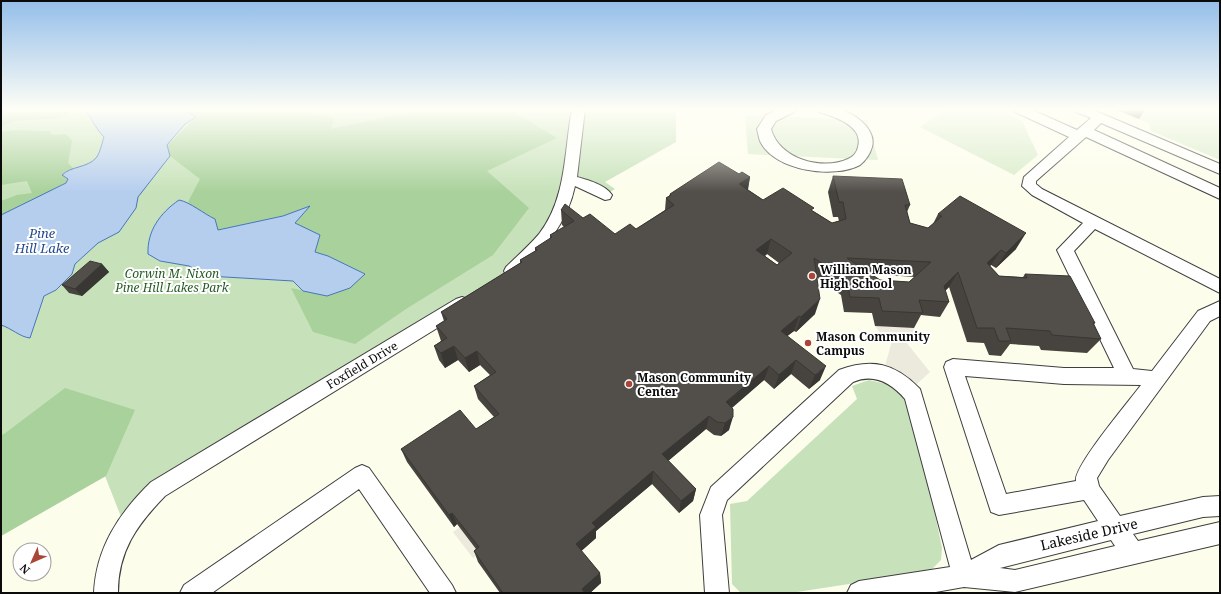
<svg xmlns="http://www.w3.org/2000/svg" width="1221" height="594" viewBox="0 0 1221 594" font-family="'Noto Serif',serif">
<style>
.green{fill:#c7e2ba}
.forest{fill:#a9d19b}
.pitch{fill:#d9ebca}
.plaza{fill:#ebeadc}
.water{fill:#b6ceee;stroke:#4676bc}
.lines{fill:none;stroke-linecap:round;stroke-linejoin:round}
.minor-casing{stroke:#3e3e3e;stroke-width:2}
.minor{fill:#fff;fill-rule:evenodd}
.wall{fill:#47433f;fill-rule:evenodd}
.shaded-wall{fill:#393733}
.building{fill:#524e49;stroke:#393733;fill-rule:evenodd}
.poi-dot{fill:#aa4635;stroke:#fff;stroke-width:1.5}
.labels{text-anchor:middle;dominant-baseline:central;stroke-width:4;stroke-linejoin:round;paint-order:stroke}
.poi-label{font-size:12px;font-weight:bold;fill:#0b0b0b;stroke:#fff;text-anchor:start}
.park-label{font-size:12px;font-style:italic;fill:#255a24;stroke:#fff}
.street-label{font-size:12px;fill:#0b0b0b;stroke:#fff}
.water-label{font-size:13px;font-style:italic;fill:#254b8d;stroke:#fff}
.near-street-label{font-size:14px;fill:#0b0b0b;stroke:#fff}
</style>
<rect width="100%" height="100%" fill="#fdfdec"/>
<path class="green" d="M1 109H676V142L605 182 615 189 605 195 570 180 559 213 507 276 187 470 125 527 105 476 1 536Z
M869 380 890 385 907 402 929 485 942 548 941 560 932 569 921 573 797 592 741 593 732 584 730 504 747 501 857 399 852 386Z"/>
<path class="forest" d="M1 109H78L60 118 16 121 1 126Z
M183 109H309V113L334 118 331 129 425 109H509L557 138 487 171 529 208 493 255 406 309 355 344 313 332 291 288 323 295 365 274 328 256 315 252 295 223 309 207 283 216 218 230 215 219 194 208 188 202 200 179 170 156 167 146 196 117Z
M16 130 49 131 53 135 66 134 72 141 68 163 74 169 66 171 62 175 69 179 66 183 1 215V201L17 195 32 193 27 181 1 185V132Z
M65 388 135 410 106 476 1 536V435L4 434Z"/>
<path class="pitch" d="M946 109H997L1022 121 1038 155 1014 175 920 127Z
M1138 109H1220V160L1151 131 1150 124 1139 119Z
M745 115 867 120 878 160 748 154Z"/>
<path class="plaza" d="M875 326 914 328 912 339 906 342 930 372 916 385 901 372 885 366 892 341 880 333Z
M475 516 494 541 473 558 453 532Z"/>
<path class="water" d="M84 109H183L196 117 185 124 167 145 170 156 138 197 136 208 119 232 98 243 75 264 72 274 56 290 44 296 30 338C20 337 11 328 1 325V215L66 183 68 179 62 175C71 166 87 168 96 158 100 153 102 143 104 137 95 128 92 118 84 109Z
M179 200C190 202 204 214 215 219L218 230 283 216 310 206 295 223 320 235 315 252 328 256 365 274 350 288 327 296 303 291 293 281 208 276 189 266 160 261 148 254C147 231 160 213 179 200Z"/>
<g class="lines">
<g class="minor-casing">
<path id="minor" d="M572 109H585L577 177C588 180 606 185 612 195L610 199 605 200 575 186C567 224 544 249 518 275L512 277 506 275 504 271 506 267C517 256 529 246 539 234 567 198 564 151 572 109Z
M779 109H796L794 112 776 121 771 129C779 159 822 171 848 159 853 157 857 152 858 147 864 126 835 117 819 112L818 109C824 109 830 108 836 109 853 111 877 129 872 147 870 154 865 161 860 165 834 179 774 171 760 141 759 138 758 133 757 129L766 115Z
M1013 109H1030L1077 130 1091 118 1076 112 1074 109H1091L1220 164V174L1101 123 1094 130 1220 188V199L1086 137 1036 181V184L1042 189 1220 279V293L1095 229 1074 251 1133 369 1152 371 1198 311 1220 301V316L1210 321 1108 460 1097 478 1099 486 1120 516 1203 497 1220 496V516L1203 517 1133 534 1138 541 1220 522V544L1015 592 964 587 930 593H847L851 585 859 581 950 567 905 399C891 383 874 373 853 382L727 500 722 515 729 593H705L700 515 711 487 839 370C872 358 895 363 920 389L971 560 999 545 1098 521 1084 500 999 515 991 512 944 367 946 362 953 359 1064 368H1114L1057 250 1083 223 1032 195 1022 186 1024 177 1069 137 1015 112ZM965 376 1064 384 1141 385C1130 400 1073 467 1076 481L1006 494ZM1111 540 1115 546 1015 570 1000 568Z
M462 297 468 299 471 304 468 309 165 496C137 525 118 551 118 593H94C96 548 119 513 151 482L456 299Z
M362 465 369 468 452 585 456 593H430L359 489 212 593H180L184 585 355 468Z"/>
</g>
<use href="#minor" class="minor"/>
</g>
<path class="wall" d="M1114 109H1146L1139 119Z
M739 174 750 177 748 190 763 200 813 211 832 223 839 221 838 217H833L828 192 833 176 910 205 907 212 910 223 928 228 933 224 938 214 1016 249 996 268 991 265 990 266 999 276 1023 277 1025 274 1095 323 1094 324 1101 339 1087 353 1041 350 1039 346 1010 344 1001 356 989 355 984 343 967 342 949 287 945 291 949 302 940 317 921 315 914 328 875 326 872 313 844 312 841 295 817 278 815 314 796 332 794 331 787 336 820 380 809 389 791 374 774 389 764 380 732 408 729 430 721 436 714 435 706 429 668 461 696 489 693 501 679 513 652 484 596 531V538L581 551 600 573 601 583 590 593H500L478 562 474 551 476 549 457 524 454 527 407 462 401 449 476 429 494 417 478 399 474 386 490 375 480 365 469 372 458 360 445 368 439 360 434 346 441 341 436 326 444 321 441 312 520 263V260L535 251V248L550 239V235L564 227 562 225 561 210 583 218 615 234 636 229 665 210 666 198 669 196 670 194ZM767 254 779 263 777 265 765 256ZM871 274 915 277 909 282 880 280Z
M102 264 109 272 82 296 69 293 62 285Z"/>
<path class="shaded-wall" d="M750 177 747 192 739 184Z
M1026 233 1016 249 996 268 1006 253Z
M771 239 767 254 752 265 756 250Z
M1001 250 991 265 977 278 987 263Z
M102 264 109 272 82 296 75 289Z
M958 272 949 287 935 301 944 286Z
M820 299 815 314 796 332 801 317Z
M799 316 794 331 776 345 781 331Z
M454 346 458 360 445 368 441 353Z
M477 351 480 365 469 372 465 358Z
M796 360 791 374 774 389 779 375Z
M769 366 764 380 722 416 726 402Z
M826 366 820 380 809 389 815 375Z
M709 416 706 429 661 467 662 454Z
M733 417 729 430 721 436 725 423Z
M653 471 652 484 596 531V538L577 555 576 544 592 523Z
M696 489 693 501 679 513 681 501Z
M452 513 457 524 454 527 449 515Z
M600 573 601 583 590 593H583L582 589Z"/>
<path class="building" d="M719 162 739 174 742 172 750 177 739 184 763 200 783 188 814 208 811 210 832 223 846 219 843 202H839L833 176 902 179 910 205H905L910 223 928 228 942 216 938 214 960 196 1026 233 1006 253 1001 250 987 263 999 276 1027 278 1025 274 1070 276 1095 323H1093L1101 339 1052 335 1050 331 1006 328 1011 341H999L994 328H977L958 272 944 286 949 302 919 300 923 313 882 311 879 298 850 297 847 280 814 258 820 299 801 317 799 316 781 331 826 366 815 375 796 360 779 375 769 366 726 402 733 409V417L725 423 717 422 709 416 662 454 696 489 681 501 653 471 592 523 596 527 576 544 600 573 582 589 585 593H503L474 551 479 547 452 513 449 515 401 449 460 410 476 429 499 414 474 386 496 372 477 351 465 358 454 346 441 353 434 346 447 338 436 326 447 319 441 312 522 262 520 260 537 250 535 248 552 237 550 235 574 221 561 210 565 204 583 218 590 214 615 234 630 224 636 229 674 205 666 198 671 195 670 194ZM771 239 792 253 777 265 756 250ZM847 258 931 262 909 282 880 280Z
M90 261 102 264 75 289 62 285Z"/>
<linearGradient id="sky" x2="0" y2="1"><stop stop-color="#94beea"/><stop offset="0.57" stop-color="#fefef6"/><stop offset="1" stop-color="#fefef6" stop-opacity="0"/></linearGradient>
<rect width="1221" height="192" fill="url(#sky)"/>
<g class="poi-dot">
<circle cx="812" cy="276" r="4"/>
<circle cx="808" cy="343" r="4"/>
<circle cx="629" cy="384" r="4"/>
</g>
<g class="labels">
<g class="poi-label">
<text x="820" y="269">William Mason<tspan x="820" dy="14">High School</tspan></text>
<text x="816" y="336">Mason Community<tspan x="816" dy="14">Campus</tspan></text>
<text x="637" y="377">Mason Community<tspan x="637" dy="14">Center</tspan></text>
</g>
<g class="park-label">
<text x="172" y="273">Corwin M. Nixon<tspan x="172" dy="14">Pine Hill Lakes Park</tspan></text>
</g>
<g class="street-label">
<text transform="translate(362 365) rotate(-31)">Foxfield Drive</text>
</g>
<g class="water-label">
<text x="42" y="233">Pine<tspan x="42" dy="15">Hill Lake</tspan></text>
</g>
<g class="near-street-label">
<text transform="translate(1089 534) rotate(-13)">Lakeside Drive</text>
</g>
</g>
<rect width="1221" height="594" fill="none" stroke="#0b0b0b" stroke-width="4"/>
<g transform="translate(32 562) rotate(225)"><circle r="19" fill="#ffffff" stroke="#9d9d9d"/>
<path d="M0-3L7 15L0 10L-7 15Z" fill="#aa4635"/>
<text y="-6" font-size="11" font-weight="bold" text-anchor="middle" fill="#0b0b0b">N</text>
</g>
</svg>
